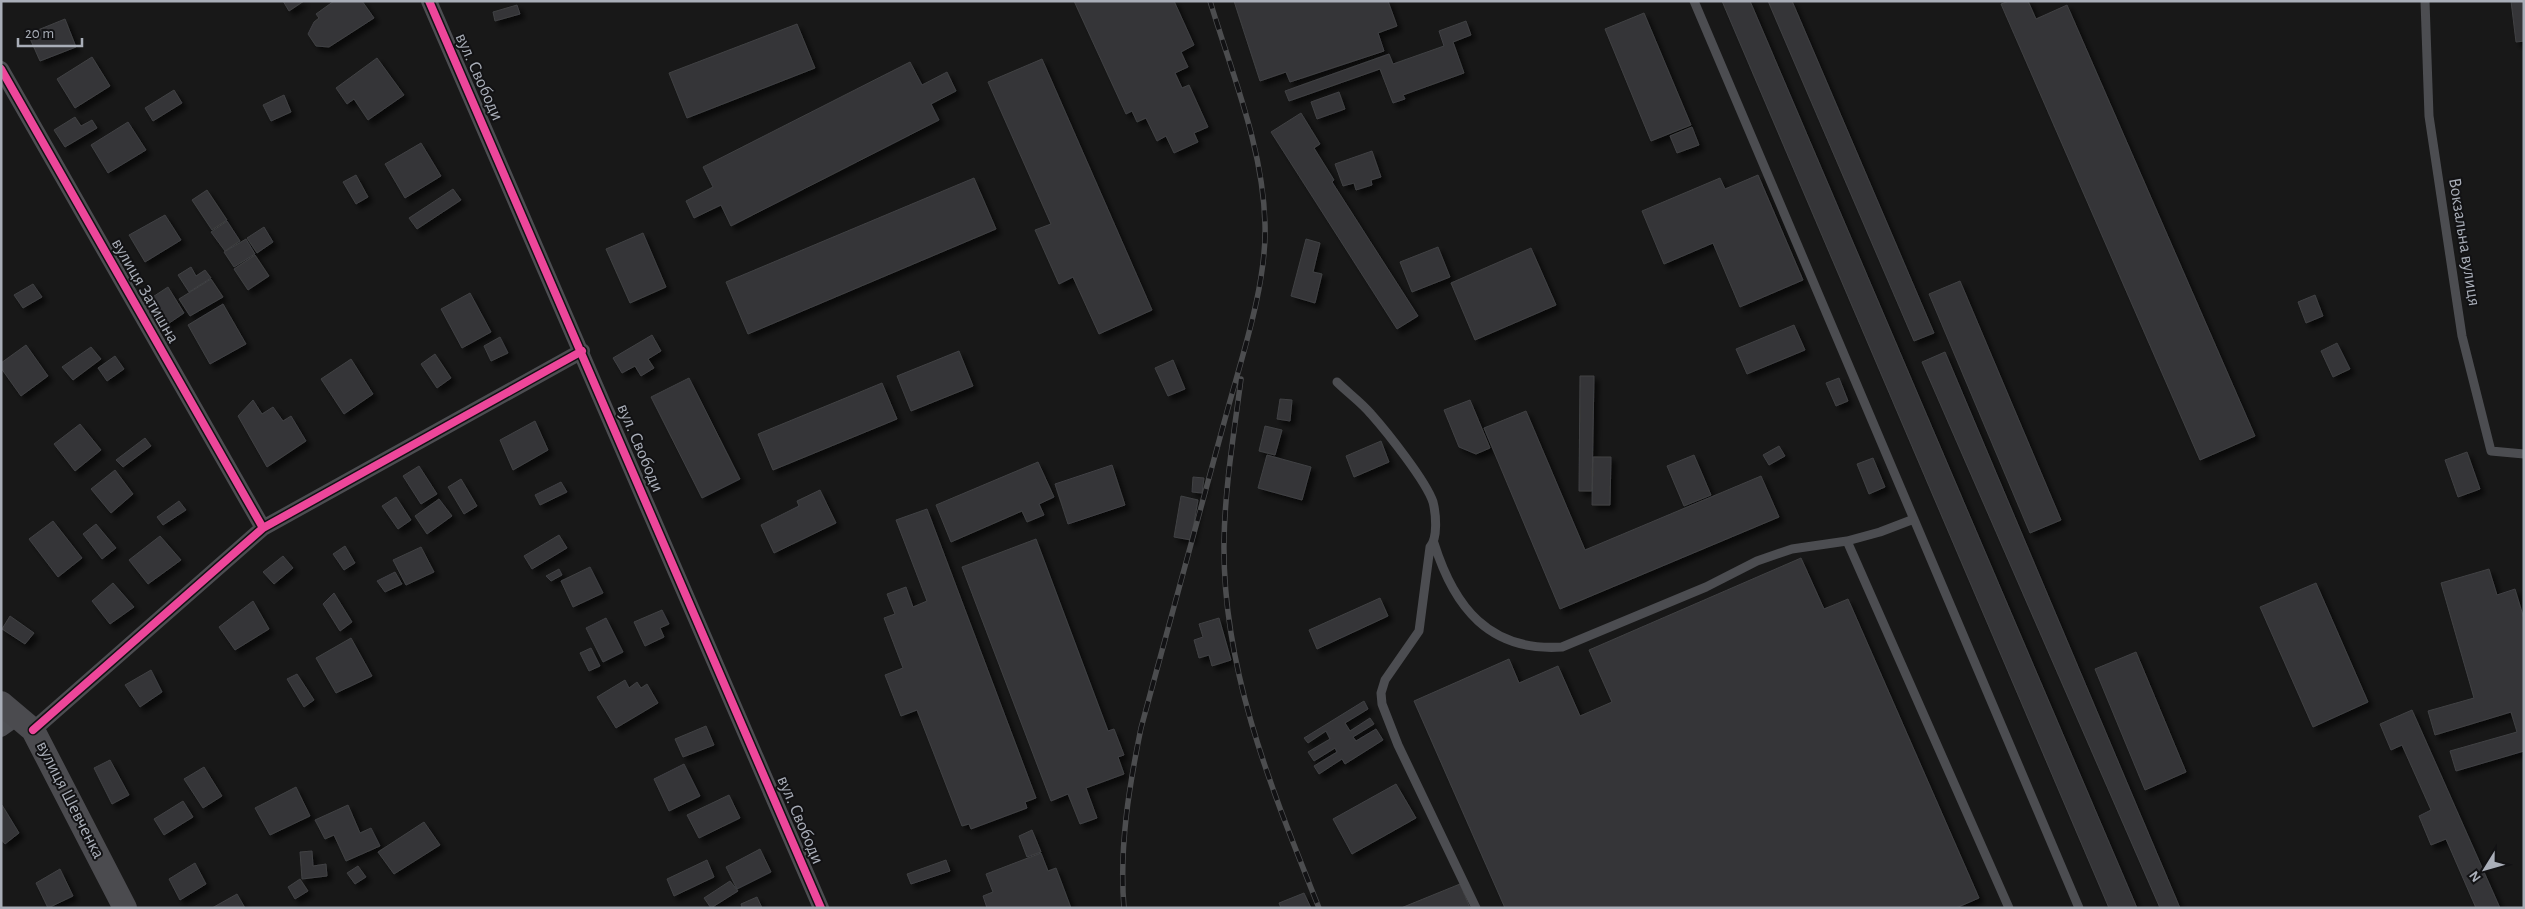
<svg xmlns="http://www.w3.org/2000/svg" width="2525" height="909" viewBox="0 0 2525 909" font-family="'Alegreya Sans',sans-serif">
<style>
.building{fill:#363637;stroke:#404144;filter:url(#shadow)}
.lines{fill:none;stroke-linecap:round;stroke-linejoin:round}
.lane{stroke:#4c4d51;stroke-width:9}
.street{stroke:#4c4d51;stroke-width:16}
.secondary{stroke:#4b4b4f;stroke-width:24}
.rail-casing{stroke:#4c4d4f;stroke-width:5.5}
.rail{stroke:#121214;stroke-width:4;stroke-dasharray:11;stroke-linecap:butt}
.cycleway-casing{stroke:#121214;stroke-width:11}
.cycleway{stroke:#ed469a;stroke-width:8}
.labels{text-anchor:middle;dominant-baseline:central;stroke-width:4;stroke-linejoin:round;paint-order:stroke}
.street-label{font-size:18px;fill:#a9aeb8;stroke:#121214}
</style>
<defs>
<filter id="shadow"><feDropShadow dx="4.5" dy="4.5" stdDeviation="2.5" flood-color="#0009"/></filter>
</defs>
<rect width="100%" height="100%" fill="#181818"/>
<path class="building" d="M283 1H304L289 11Z
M334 1H362L374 18 329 47 316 46 308 34 314 22 319 18 316 14Z
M1074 1H1174L1194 45 1181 52 1188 67 1175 73 1182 88 1189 85 1208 127 1194 133 1198 142 1174 153 1166 136 1157 141 1146 118 1137 122 1132 111 1126 114Z
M1234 1H1388L1397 26 1378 33 1384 51 1290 82 1286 72 1260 81Z
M1722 1H1750L2137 908H2109Z
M1768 1H1792L1934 333 1914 341Z
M2009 1H2028L2036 19 2067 5 2255 436 2200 460 2001 4Z
M2511 1H2524V41L2516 42Z
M517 5 520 14 495 21 493 12Z
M1644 13 1691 125 1651 141 1605 29Z
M65 19 76 47 40 61 28 34Z
M1466 21 1471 35 1453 42 1464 73 1403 95 1405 99 1393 103 1380 69 1289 101 1285 91 1389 54 1393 64 1444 46 1439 31Z
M797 24 815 68 687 118 669 73Z
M92 57 110 86 75 108 57 79Z
M377 58 404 95 368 120 354 99 347 104 336 88Z
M1042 59 1152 310 1099 334 1073 277 1059 284 1035 230 1051 224 988 82Z
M910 62 922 85 947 72 956 91 931 104 939 120 731 226 721 205 694 218 686 201 713 187 703 167Z
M174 90 182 103 153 121 145 108Z
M1339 92 1345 109 1317 119 1311 102Z
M284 95 291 112 271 121 263 105Z
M1301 113 1320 144 1314 148 1334 180 1332 182 1418 316 1397 329 1271 132Z
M75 117 81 126 92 120 97 128 65 147 54 130Z
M128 122 146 150 108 173 91 145Z
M1692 127 1699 145 1677 153 1670 136Z
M421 143 441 176 405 198 385 164Z
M1372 151 1381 177 1371 180 1372 185 1356 190 1354 183 1343 186 1335 164Z
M356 175 368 197 356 204 343 182Z
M1758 175 1803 280 1740 307 1713 243 1664 264 1642 211 1720 178 1725 189Z
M974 178 996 229 748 334 726 282Z
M453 189 461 200 417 229 409 218Z
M207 190 227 220 212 230 192 200Z
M165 215 181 240 145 262 129 235Z
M227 221 240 241 225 251 211 232Z
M264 227 273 242 257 253 247 238Z
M643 233 666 287 630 303 606 249Z
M246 239 255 254 234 267 224 252Z
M1306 239 1320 243 1313 272 1322 274 1315 303 1291 296Z
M1438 247 1450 277 1412 292 1400 262Z
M1531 248 1556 305 1475 340 1451 283Z
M255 255 269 276 248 290 234 269Z
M191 267 196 276 205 270 211 278 189 292 178 275Z
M211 279 223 297 190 316 179 299Z
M1960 281 2061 520 2030 533 1929 294Z
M33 284 42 297 23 308 14 295Z
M168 287 184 313 159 330 142 304Z
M470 293 491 332 462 348 441 309Z
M2315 295 2323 316 2306 323 2298 302Z
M223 304 246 344 210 364 188 325Z
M1794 325 1805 350 1747 374 1736 349Z
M652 335 661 351 648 359 654 368 641 376 635 366 622 373 613 358Z
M500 337 508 353 491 361 484 346Z
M2337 343 2350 369 2333 377 2321 351Z
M26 345 48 376 21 396 1 368V363Z
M91 347 101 359 73 380 62 367Z
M959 351 973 386 911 411 897 376Z
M1945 352 2180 908H2160L1922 362Z
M435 354 451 378 437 388 421 364Z
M115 356 124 369 107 381 98 368Z
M351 359 373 394 344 414 321 379Z
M1173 360 1185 389 1168 396 1155 368Z
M1580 376H1594L1592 491H1579Z
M689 378 740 479 702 498 651 397Z
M1839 378 1848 401 1836 406 1826 383Z
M882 383 897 419 773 470 758 434Z
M1280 399 1292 400 1290 421 1277 419Z
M253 400 262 414 273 407 283 421 291 416 306 441 267 467 238 416Z
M1470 400 1490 448 1476 454 1459 447 1444 410Z
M1526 411 1585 550 1761 476 1779 517 1560 609 1484 428Z
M535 421 548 450 513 470 500 440Z
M80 424 101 450 75 471 54 444Z
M1265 426 1282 430 1275 455 1259 451Z
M145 438 151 446 123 467 116 460Z
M1381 441 1389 462 1354 477 1346 456Z
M1779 446 1785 456 1769 465 1763 455Z
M2467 452 2480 489 2458 497 2445 460Z
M1267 455 1311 467 1302 500 1258 488Z
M1694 455 1711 495 1684 506 1667 466Z
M1593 457H1611L1610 505H1592Z
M1873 458 1885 487 1869 494 1857 464Z
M1038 462 1054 497 1039 504 1044 515 1027 522 1022 511 951 542 936 505Z
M1112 465 1125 505 1068 524 1055 484Z
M419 466 437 494 421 504 403 476Z
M115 470 133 494 111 513 91 489Z
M1193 477 1204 478 1202 493 1192 492Z
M461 479 477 506 464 514 448 487Z
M561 482 567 492 540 505 535 495Z
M820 490 836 523 774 553 761 525 799 506 797 501Z
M1181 496 1198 500 1191 540 1174 537Z
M396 497 411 520 398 529 382 506Z
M439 499 452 516 427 534 415 516Z
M179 501 186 510 163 525 157 517Z
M927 509 1036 798 1025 802 1027 808 971 829 969 824 962 826 917 710 901 716 885 675 903 668 884 618 895 614 887 594 906 587 913 607 927 601 896 520Z
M53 521 82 558 58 577 29 539Z
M96 524 116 548 102 559 83 534Z
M559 535 567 548 532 569 524 556Z
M160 536 181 560 148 584 129 560Z
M1036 539 1108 731 1114 729 1124 755 1118 757 1124 774 1086 788 1097 818 1080 824 1068 794 1051 801 962 567Z
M345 546 355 563 344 570 333 554Z
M421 547 434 572 406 585 393 560Z
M283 556 293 568 274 584 263 572Z
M1801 558 1824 609 1848 599 1979 898 1956 908H1505L1414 701 1509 659 1519 683 1558 666 1580 716 1612 702 1589 650Z
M590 567 603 593 573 607 561 581Z
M559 569 562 575 551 581 546 576Z
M2489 569 2497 595 2515 589 2524 619V751L2456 771 2450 751 2517 732 2511 712 2435 735 2428 711 2474 698 2441 583Z
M395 572 402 584 385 592 377 581Z
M113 583 134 607 110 624 92 601Z
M2316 583 2368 702 2313 727 2260 607Z
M334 593 352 622 340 631 323 604Z
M1380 598 1388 616 1317 649 1309 630Z
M253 601 269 629 235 650 219 627Z
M662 610 669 624 660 628 664 637 645 646 634 622Z
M10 616 34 633 25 644 2 629Z
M606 618 623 652 603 662 586 628Z
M1219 618 1231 660 1212 666 1209 655 1199 658 1194 640 1203 637 1199 624Z
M351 638 372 676 336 693 316 658Z
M591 648 600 666 589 671 580 653Z
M2136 652 2186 772 2145 790 2095 669Z
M151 670 162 692 140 707 125 685Z
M297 674 314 700 304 707 287 679Z
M625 680 629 688 637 682 641 688 647 684 658 703 616 728 597 697Z
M1364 701 1368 709 1345 723 1350 731 1370 718 1374 724 1353 737 1356 741 1376 729 1383 740 1345 764 1342 759 1319 774 1314 766 1337 752 1335 748 1314 761 1308 752 1330 739 1326 731 1308 743 1304 738Z
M2412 710 2500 908H2476L2446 839 2431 845 2419 816 2431 810 2402 745 2391 750 2380 724Z
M706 726 714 745 683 757 675 739Z
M110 760 129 795 112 804 94 768Z
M684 764 700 796 669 811 654 779Z
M204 767 222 796 203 808 184 779Z
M1396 784 1416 818 1352 854 1333 819Z
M296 787 310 816 270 835 255 808Z
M729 795 740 818 699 838 687 815Z
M183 801 193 817 164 835 154 819Z
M2 805 19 833 5 844 1 839Z
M348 805 360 833 371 828 380 846 346 861 334 835 325 839 315 820Z
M424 822 440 845 394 874 378 852Z
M1032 830 1041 852 1027 857 1019 836Z
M760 849 771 872 737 889 726 867Z
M312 851 313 866 326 864 327 876 302 879 300 852Z
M1041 853 1048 871 1056 868 1071 908H987L983 896 993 892 986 874Z
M707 860 714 877 674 896 667 879Z
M946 860 950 871 911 884 907 874Z
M195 863 206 884 180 900 169 879Z
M358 866 366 877 355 884 347 873Z
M60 869 73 896 48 908 36 883Z
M300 879 308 891 295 899 288 887Z
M730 881 738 891 711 908 704 898Z
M1460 884 1470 908H1401Z
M1304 893 1311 908H1281L1279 903Z
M237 894 245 908H212Z
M757 897 762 908H742L741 904Z"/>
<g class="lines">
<path class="lane" d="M1694 1 2079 908
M2425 1 2429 116 2462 336 2491 451 2524 454
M1337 382C1348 393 1361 402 1371 414 1387 432 1426 481 1433 502 1436 514 1438 538 1430 547L1419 631 1385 680 1381 693 1382 704 1398 745 1476 908
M1847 541 1880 532 1914 519
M1434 543C1454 607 1489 652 1562 647L1706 587 1757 561 1792 549 1847 541 2009 908"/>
<path class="street" d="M429 1 821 908
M1 69 263 528
M1 729 18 717
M33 730 263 528 582 351"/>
<path class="secondary" d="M1 703 33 730 125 908"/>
<g class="rail-casing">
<path id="rail" d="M1241 379C1234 433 1225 486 1224 541 1222 670 1272 790 1319 908
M1124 908C1119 847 1129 787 1141 728 1169 625 1197 522 1225 419 1241 359 1267 285 1265 224 1263 147 1232 74 1210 1"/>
</g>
<use href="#rail" class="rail"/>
<g class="cycleway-casing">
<path id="cycleway" d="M429 1 821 908
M1 69 263 528
M33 730 263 528 582 351"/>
</g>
<use href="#cycleway" class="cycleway"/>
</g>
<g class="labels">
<g class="street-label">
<text transform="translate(479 77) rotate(66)">вул. Свободи</text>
<text transform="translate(2464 242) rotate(81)">Вокзальна вулиця</text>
<text transform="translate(145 291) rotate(60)">вулиця Затишна</text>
<text transform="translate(640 448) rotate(67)">вул. Свободи</text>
<text transform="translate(70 800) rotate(63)">вулиця Шевченка</text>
<text transform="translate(800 820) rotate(67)">вул. Свободи</text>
</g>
</g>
<rect width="2525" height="909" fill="none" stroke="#a9aeb8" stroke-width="5"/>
<g transform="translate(2485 869) rotate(233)" stroke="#121214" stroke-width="4" paint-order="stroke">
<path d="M0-4L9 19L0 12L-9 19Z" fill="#a9aeb8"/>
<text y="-8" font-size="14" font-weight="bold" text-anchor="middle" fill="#a9aeb8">N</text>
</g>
<path d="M18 38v8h64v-8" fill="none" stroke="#a9aeb8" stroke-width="2.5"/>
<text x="25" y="38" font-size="15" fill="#a9aeb8" stroke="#121214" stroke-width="4" paint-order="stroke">20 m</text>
</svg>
